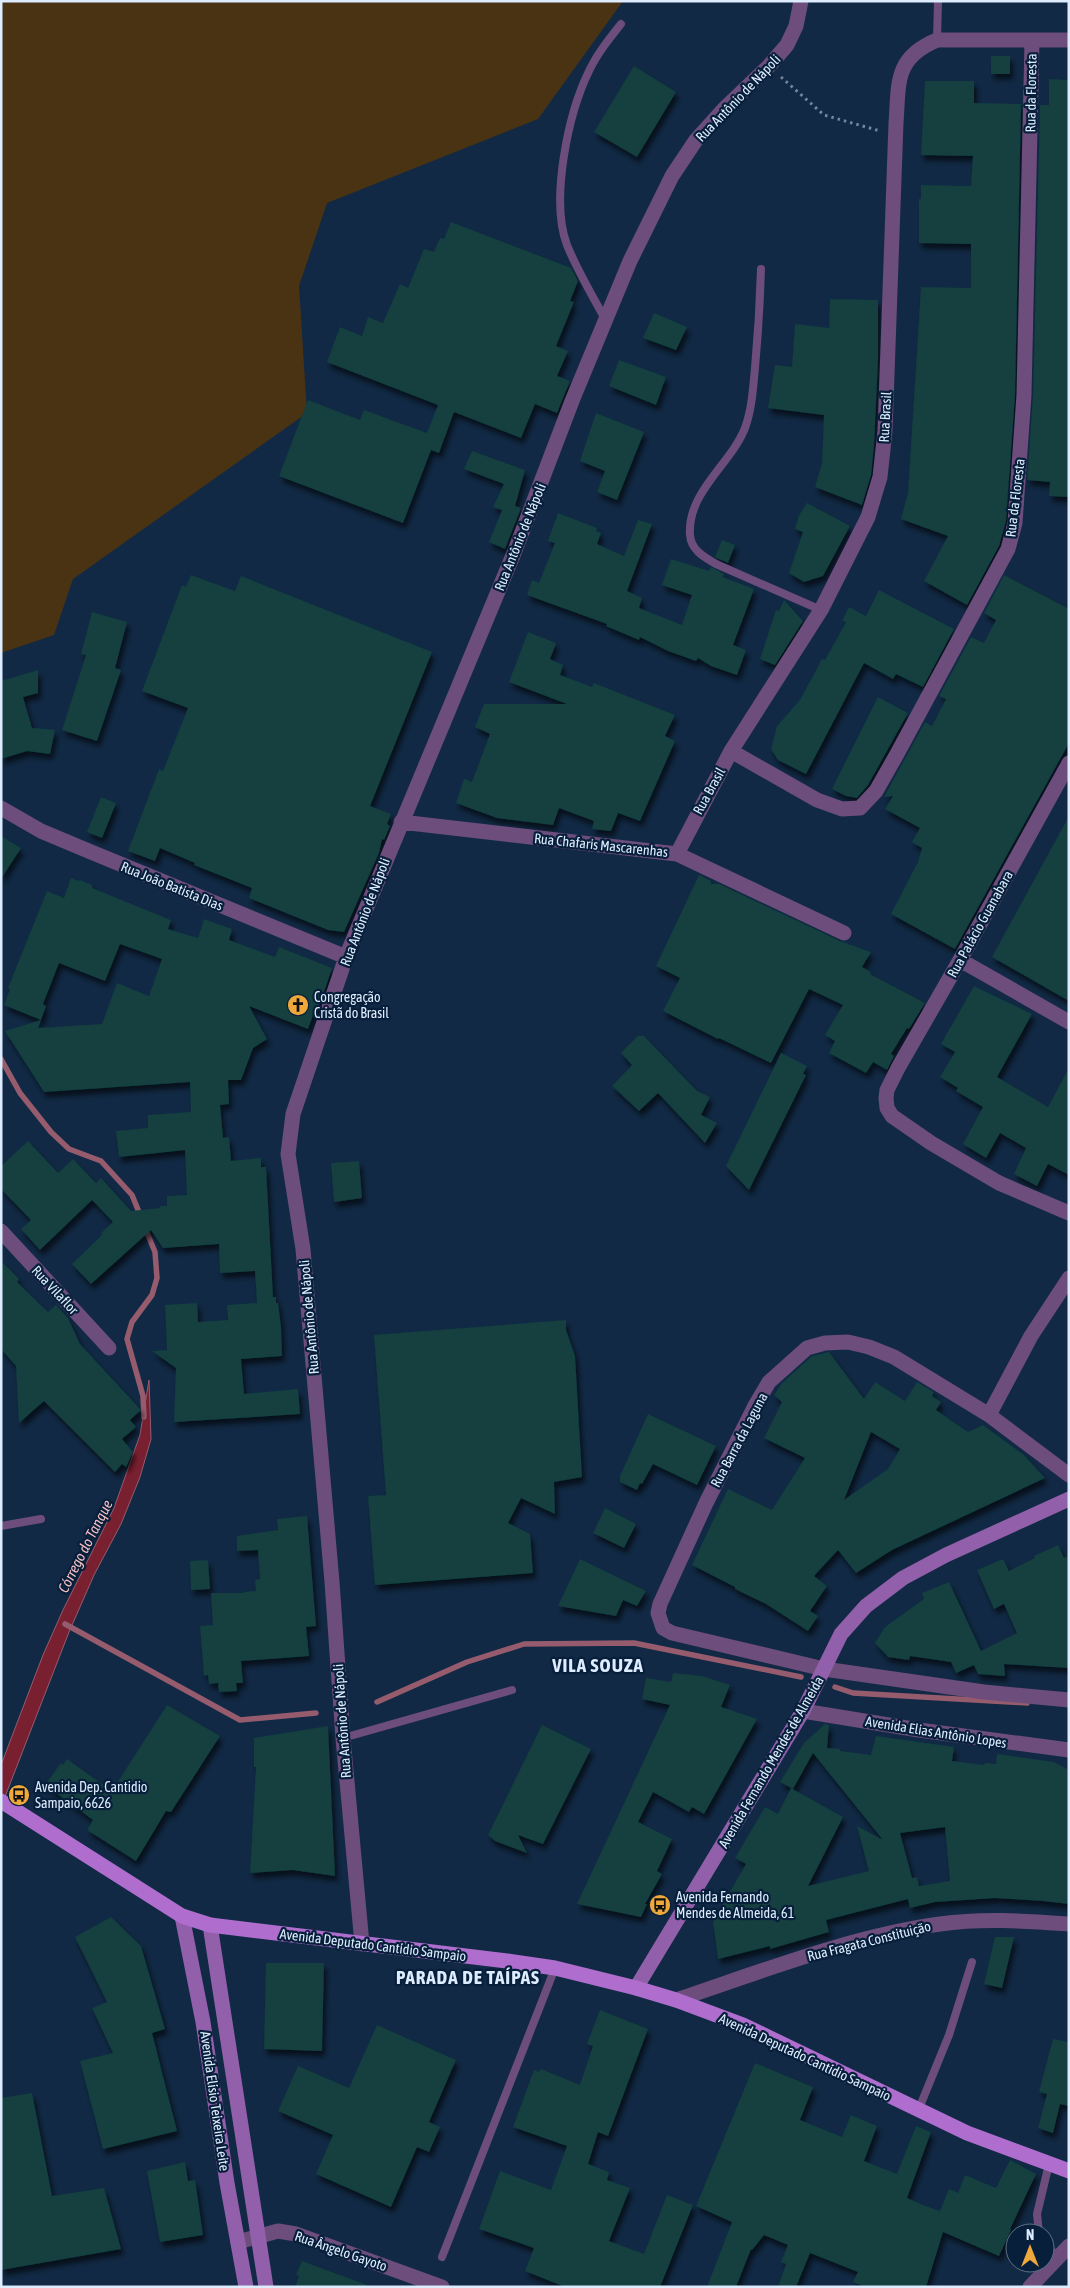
<svg xmlns="http://www.w3.org/2000/svg" width="1070" height="2288" viewBox="0 0 1070 2288" font-family="'Asap Condensed',sans-serif">
<style>
.green{fill:#493312}
.water{fill:#781f30;stroke:#965c6e}
.lines{fill:none;stroke-linecap:round;stroke-linejoin:round}
.stream{stroke:#965c6e;stroke-width:5.5}
.building{fill:#124040;fill-rule:evenodd;filter:url(#shadow)}
.path{stroke:#73869d;stroke-width:3;stroke-dasharray:2.5 4;stroke-linecap:butt}
.lane{stroke:#6c4d7b;stroke-width:8}
.street{stroke:#6c4d7b;stroke-width:15}
.secondary{stroke:#925faa;stroke-width:15}
.primary{stroke:#af6dce;stroke-width:15}
.labels{text-anchor:middle;dominant-baseline:central;stroke-width:4.5;stroke-linejoin:round;paint-order:stroke}
.street-label{font-size:14px;fill:#ddecfe;stroke:#071f3a}
.poi-label{font-size:14px;fill:#ddecfe;stroke:#071f3a;text-anchor:start}
.water-label{font-size:15px;font-style:italic;fill:#f4bfc3;stroke:#071f3a}
.district-label{font-size:19px;font-weight:bold;letter-spacing:1px;fill:#ddecfe;stroke:#071f3a}
</style>
<defs>
<filter id="shadow"><feDropShadow dx="3" dy="5.5" stdDeviation="2.5" flood-color="#0009"/></filter>
</defs>
<rect width="100%" height="100%" fill="#112944"/>
<path class="green" d="M1 1H623L538 119 327 203 299 286 307 413 73 579 54 635 1 653Z"/>
<path class="water" d="M149 1380 151 1439 140 1477 121 1524 94 1575 69 1632 1 1807V1765L43 1655 63 1610 114 1508 140 1435Z"/>
<g class="lines">
<path class="stream" d="M1 1059 20 1093 51 1132 69 1149 101 1161 132 1195 141 1217
M144 1417 143 1396 127 1339 132 1322 152 1295 157 1278 155 1252 145 1228
M65 1624 240 1720 316 1713
M835 1687 853 1693 1027 1703
M377 1702 467 1662 524 1644 634 1643 801 1677"/>
</g>
<path class="building" d="M991 56H1010V74H991Z
M634 66 676 92 637 157 594 132Z
M1049 79 1069 80V497L1049 496 1050 482 1027 480 1033 395 1040 105H1049Z
M925 81H974V103L1021 104 1015 395 1006 521 999 546 967 605 924 581 948 536 901 519 908 493 921 287 971 288V244L919 243V199H921V185L971 186 973 156 921 155Z
M451 222 571 268 578 281 570 301 574 302 556 346 568 351 557 376 570 381 557 413 535 404 521 438 454 412 439 453 431 450 403 523 279 476 308 400 360 420 364 410 427 433 438 405 327 362 340 327 362 336 368 317 383 323 400 284 408 288 424 249 434 252 440 238 444 239Z
M830 299 878 300V360L874 446 871 475 862 505 815 487 822 463 824 415 768 408 775 365 792 367 795 324 829 328Z
M654 313 687 327 676 350 643 338Z
M619 360 666 377 656 405 609 386Z
M596 413 644 432 617 500 597 492 605 471 580 461Z
M472 451 525 470 515 506 521 508 505 549 489 542 502 510 493 507 504 484 464 469Z
M807 503 850 526 823 576 804 582 789 573 803 532 795 529 799 515Z
M558 513 597 528 596 531 601 533 597 544 624 556 638 520 652 524 627 591 642 598 639 608 682 625 692 595 662 585 671 559 709 571 711 567 724 574 723 577 754 589 733 645 746 650 737 675 711 666 698 658 696 661 668 651 640 637 639 640 606 626 607 624 527 595 532 580 539 583 555 543 548 541Z
M722 540 735 545 728 563 715 557Z
M191 575 235 591 241 576 432 652 370 806 391 814 387 824 390 826 384 840 382 839 379 853 344 932 328 930 249 898 252 888 194 865 195 863 160 848 155 861 128 851 159 769 163 771 188 708 142 691 182 585 186 587Z
M1004 575 1069 609V743L955 949 891 914 918 862 922 848 912 842 920 828 885 809 893 796 884 797 925 722 932 726 946 699 939 696 971 637 984 643 996 620 984 613Z
M879 590 954 629 923 687 896 674 893 679 864 663 806 774 778 760 771 749 777 726 800 700 822 659 825 660 846 622 842 621 849 607 866 616Z
M784 600 803 621 775 665 760 659 776 610 779 611Z
M92 612 127 622 115 668 121 670 97 741 62 730 86 655 81 654Z
M528 632 556 643 550 659 563 665 560 675 592 687 594 683 675 715 665 736 675 741 640 821 618 813 611 831 592 829 594 821 559 808 553 825 497 818 456 803 464 779 472 782 490 734 475 727 484 704H567L509 682Z
M38 670V693L23 697 32 728 55 730 50 754 27 751 1 759V681Z
M878 697 908 713 868 785 857 798 846 796 832 789Z
M101 797 116 803 102 838 87 832Z
M1069 816V1001L992 957Z
M1 836 21 848 1 879Z
M699 875 711 881V884H719L840 941 871 952 862 967 871 972 870 974 925 1003 909 1029 907 1028 891 1054 894 1056 887 1070 873 1062 866 1073 829 1053 835 1041 825 1035 843 1005 809 989 771 1063 719 1038 718 1039 663 1011 680 978 656 966Z
M71 878 79 881 80 880 92 885V888L171 920 168 929 198 938 204 919 232 929 229 940 275 957 279 947 332 968 316 1016 313 1015 308 1029 249 1006 267 1039 253 1048 241 1080H228L229 1104 220 1105 223 1138 229 1137 231 1161 261 1158V1167H266L273 1297H276V1303H278L281 1327 282 1356 241 1359 244 1394 298 1389 300 1414 174 1422 176 1368 152 1351 167 1350 165 1305 197 1303 198 1322 228 1320 227 1305 257 1303 255 1271 220 1273 219 1244 163 1248 151 1230 91 1284 72 1264 102 1235 101 1233 113 1222 92 1200 40 1250 21 1229 31 1220 1 1189V1166L28 1141 58 1173 73 1159 96 1183 101 1178 131 1211 160 1208V1206H167V1196L187 1195 185 1150 119 1157 116 1131 148 1128V1115L191 1112 190 1082 44 1092 5 1031 41 1020 38 1028 102 1024 117 983 149 996 162 959 120 944 105 981 59 963 43 1004 46 1006 41 1020 4 1005 10 989 8 988 47 891 64 898Z
M974 986 1032 1014 997 1077 1048 1107 1069 1068V1175L1048 1164 1037 1186 1014 1174 1026 1148 1000 1133 986 1158 963 1144 983 1107 956 1091 958 1088 940 1077 955 1052 941 1044Z
M638 1036H644L697 1091 710 1097 701 1115 717 1123 705 1143 658 1093 639 1111 612 1086 632 1065 621 1053Z
M781 1053 807 1066 803 1074 806 1075 749 1190 726 1166Z
M359 1161 362 1198 334 1202 331 1163Z
M1 1261 19 1279 17 1282 48 1312 56 1305 68 1318 80 1344 141 1410 130 1420 136 1427 122 1439 133 1452 126 1467 122 1464 115 1472 44 1401 19 1423 16 1366 1 1349Z
M566 1320V1330L575 1356 582 1477 554 1482 555 1514 521 1498 508 1523 530 1534 533 1573 375 1585 368 1496 386 1495 374 1335Z
M829 1352 864 1399 875 1382 905 1401 917 1382 934 1392 932 1396 941 1402 936 1410 968 1432 983 1425 1024 1455 1045 1478 892 1550 856 1573 838 1550 814 1576 827 1586 810 1611 818 1616 808 1631 766 1604 735 1589V1587L692 1565 728 1489 772 1510 805 1458 764 1438 782 1402 774 1395 782 1383 812 1356ZM871 1432 900 1449 888 1469 844 1500Z
M648 1414 716 1446 697 1485 653 1464 642 1484 640 1483 637 1490 620 1482V1476Z
M605 1508 636 1524 624 1548 593 1533Z
M307 1516 316 1626 306 1627 309 1656 241 1661 243 1683H236L237 1691 219 1692 218 1683 209 1684 208 1675 204 1676 200 1626 213 1625 211 1593H244V1592L256 1591 255 1580 260 1579 258 1550 237 1551V1536L278 1530 277 1519Z
M1058 1545 1064 1558 1069 1556V1668L1004 1664 1005 1676 978 1674 974 1665 956 1673 951 1662 910 1656 909 1660 888 1657 875 1643 885 1627 924 1599 922 1593 949 1582 981 1651 1017 1633 1004 1604 994 1609 977 1570 1003 1559 1009 1571 1035 1558 1034 1556Z
M580 1559 646 1591 637 1606 623 1600 616 1616 558 1606Z
M208 1560 210 1589 191 1590 190 1561Z
M673 1673 702 1676 730 1685 721 1707 757 1719 704 1814 692 1807 689 1812 653 1792 638 1822 672 1839 657 1871 662 1874 645 1904H647L641 1917 577 1904 670 1705 642 1699 646 1678 671 1682Z
M167 1705 220 1736 171 1812 166 1811 136 1861 87 1830 93 1820 45 1785 61 1763 63 1765 67 1759 112 1791Z
M825 1724 829 1725 827 1748 840 1749V1751L871 1755 876 1736 954 1747 952 1761 984 1765 985 1763 996 1764 997 1754 1054 1762 1069 1770V1904L1043 1901 995 1898 935 1902 910 1908 908 1899 826 1920 829 1932 770 1949V1946L718 1959 713 1921 746 1864 735 1858 765 1807 778 1814 791 1788 843 1817 808 1886 869 1871 857 1826 883 1840 813 1753 793 1789 780 1782 804 1743ZM945 1827 950 1881 919 1886 917 1877 912 1878 900 1833Z
M542 1725 591 1749 543 1844 518 1835 527 1853 495 1841 488 1835Z
M328 1726 335 1876 293 1870 250 1873 256 1767H254V1738Z
M111 1917 141 1946 165 2029 152 2033 177 2131 103 2149 80 2061 113 2053 92 2008 107 2002 75 1937Z
M995 1937H1014L1002 1988 984 1984Z
M266 1963H324L322 2051 264 2049Z
M600 2010 648 2029 608 2136 598 2132 588 2164 609 2172 607 2180 630 2188 609 2241 644 2254 667 2195 693 2205 660 2287H565L525 2271 534 2248 479 2229 500 2171 551 2190 567 2146 513 2127 534 2070 539 2072 541 2069 580 2085 593 2046 587 2044Z
M377 2025 456 2060 429 2122 440 2127 429 2152 417 2147 391 2207 316 2174 333 2135 278 2111 298 2066 349 2088Z
M1053 2039 1069 2042V2106L1060 2104 1053 2133 1038 2128 1047 2094 1039 2092Z
M755 2063 813 2087 800 2120 842 2137 851 2115 877 2126 864 2161 897 2174 916 2126 931 2132 907 2198 923 2205 940 2211 949 2189 958 2193 965 2175 996 2188 1010 2160 1036 2174 1010 2229 1011 2230 999 2256 943 2232 926 2287H865L853 2282 858 2272 810 2253 796 2287H778L786 2264 781 2262 788 2245 764 2235 752 2250 751 2249 736 2287H707L732 2222 696 2206Z
M32 2093 52 2196 104 2188 121 2249 1 2270V2098Z
M185 2162 188 2181 195 2180 203 2235 160 2242 147 2171Z
M302 2261 367 2285 366 2287H295L299 2276 296 2275Z"/>
<g class="lines">
<path class="path" d="M781 77 824 115 880 131"/>
<path class="lane" d="M937 40 938 1
M761 269C760 302 758 335 755 368 753 388 752 409 745 428 731 464 687 492 690 535 691 550 704 557 716 564L821 610
M605 319C592 295 577 270 567 245 550 200 568 114 589 71 597 54 609 39 621 24
M1 1526 41 1519
M343 1738 512 1690
M918 2111 949 2035 972 1962
M1039 2233 1037 2214 1049 2164
M1045 2244 1058 2257
M442 2257 555 1968"/>
<path class="street" d="M731 751 817 800 842 809 860 808 876 791 897 754 1008 549 1015 523 1024 395 1032 41
M1069 763 960 960 898 1068 887 1090 886 1098 887 1108 892 1116 931 1143 999 1183 1069 1213
M1 808 41 831 91 852 346 957
M401 822 677 854 844 933
M677 854 731 751 821 610 868 517 880 477 885 431 896 123C899 83 894 58 937 40H1069
M960 960 1069 1022
M1 1231 109 1348
M989 1415 1031 1336 1069 1278
M1069 1475 989 1415 894 1357 869 1347 848 1342 825 1343 807 1348 769 1382 756 1404 706 1503 660 1604 658 1613 663 1628 672 1633 824 1669 984 1692 1069 1700
M803 1711 919 1730 1069 1750
M362 1944 343 1738 332 1582 303 1249 288 1154 293 1114 346 957 514 553 572 401 630 261 672 176 696 140 724 109 769 66 787 45 796 26 801 1
M676 2000C760 1972 852 1936 940 1924 983 1918 1025 1921 1069 1924
M238 2242 278 2231 296 2234 442 2287
M1030 2287 1069 2246"/>
<path class="secondary" d="M182 1916 203 2022 227 2183 246 2287
M210 1925 266 2287
M636 1988 803 1711 841 1634 866 1606 903 1578 946 1555 1069 1499"/>
<path class="primary" d="M1 1801 182 1916 210 1925 507 1961 555 1968 636 1988 676 2000 743 2025 967 2133 1069 2171"/>
</g>
<defs>
<g id="church-disc" transform="scale(1.125)"><circle r="9.5" fill="#eea83c" stroke="#071f3a"/><path d="M-1.2-6h2.4v3.5h3.3v2.4h-3.3V6h-2.4V-.1h-3.3v-2.4h3.3Z" fill="#111"/></g>
<g id="bus-disc" transform="scale(1.125)"><circle r="9.5" fill="#eea83c" stroke="#071f3a"/><path d="M-5-6H5V4H4V6H2V4H-2V6H-4V4H-5ZM-3.5-4V0h7V-4ZM-3.5 1.2v1.5H-2V1.2ZM2 1.2v1.5H3.5V1.2Z" fill="#111"/></g>
</defs>
<g fill-rule="evenodd">
<use href="#church-disc" x="298" y="1005"/>
<use href="#bus-disc" x="19" y="1795"/>
<use href="#bus-disc" x="660" y="1905"/>
</g>
<g class="labels">
<g class="street-label">
<text transform="translate(1031 93) rotate(-89)">Rua da Floresta</text>
<text transform="translate(738 98) rotate(-46)">Rua Antônio de Nápoli</text>
<text transform="translate(885 417) rotate(-87)">Rua Brasil</text>
<text transform="translate(1015 498) rotate(-83)">Rua da Floresta</text>
<text transform="translate(520 537) rotate(-68)">Rua Antônio de Nápoli</text>
<text transform="translate(709 791) rotate(-61)">Rua Brasil</text>
<text transform="translate(601 845) rotate(6)">Rua Chafaris Mascarenhas</text>
<text transform="translate(172 886) rotate(22)">Rua João Batista Dias</text>
<text transform="translate(365 912) rotate(-69)">Rua Antônio de Nápoli</text>
<text transform="translate(980 924) rotate(-61)">Rua Palácio Guanabara</text>
<text transform="translate(55 1290) rotate(47)">Rua Vilaflor</text>
<text transform="translate(309 1317) rotate(-95)">Rua Antônio de Nápoli</text>
<text transform="translate(739 1440) rotate(-62)">Rua Barra da Laguna</text>
<text transform="translate(342 1721) rotate(-94)">Rua Antônio de Nápoli</text>
<text transform="translate(936 1732) rotate(9)">Avenida Elias Antônio Lopes</text>
<text transform="translate(771 1762) rotate(-60)">Avenida Fernando Mendes de Almeida</text>
<text transform="translate(869 1941) rotate(-14)">Rua Fragata Constituição</text>
<text transform="translate(373 1945) rotate(7)">Avenida Deputado Cantídio Sampaio</text>
<text transform="translate(805 2057) rotate(25)">Avenida Deputado Cantídio Sampaio</text>
<text transform="translate(215 2101) rotate(82)">Avenida Elísio Teixeira Leite</text>
<text transform="translate(341 2251) rotate(19)">Rua Ângelo Gayoto</text>
</g>
<g class="poi-label">
<text x="314" y="997">Congregação<tspan x="314" dy="16">Cristã do Brasil</tspan></text>
<text x="35" y="1787">Avenida Dep. Cantidio<tspan x="35" dy="16">Sampaio, 6626</tspan></text>
<text x="676" y="1897">Avenida Fernando<tspan x="676" dy="16">Mendes de Almeida, 61</tspan></text>
</g>
<g class="water-label">
<text transform="translate(85 1546) rotate(-63)">Córrego do Tanque</text>
</g>
<g class="district-label">
<text x="598" y="1665">VILA SOUZA</text>
<text x="468" y="1977">PARADA DE TAÍPAS</text>
</g>
</g>
<rect width="1070" height="2288" fill="none" stroke="#ddecfe" stroke-width="5"/>
<g transform="translate(1030 2248)"><circle r="24" fill="#071f3a" stroke="#5d7188"/>
<path d="M0-4L9 19L0 12L-9 19Z" fill="#eea83c"/>
<text y="-8" font-size="14" font-weight="bold" text-anchor="middle" fill="#ddecfe">N</text>
</g>
</svg>
